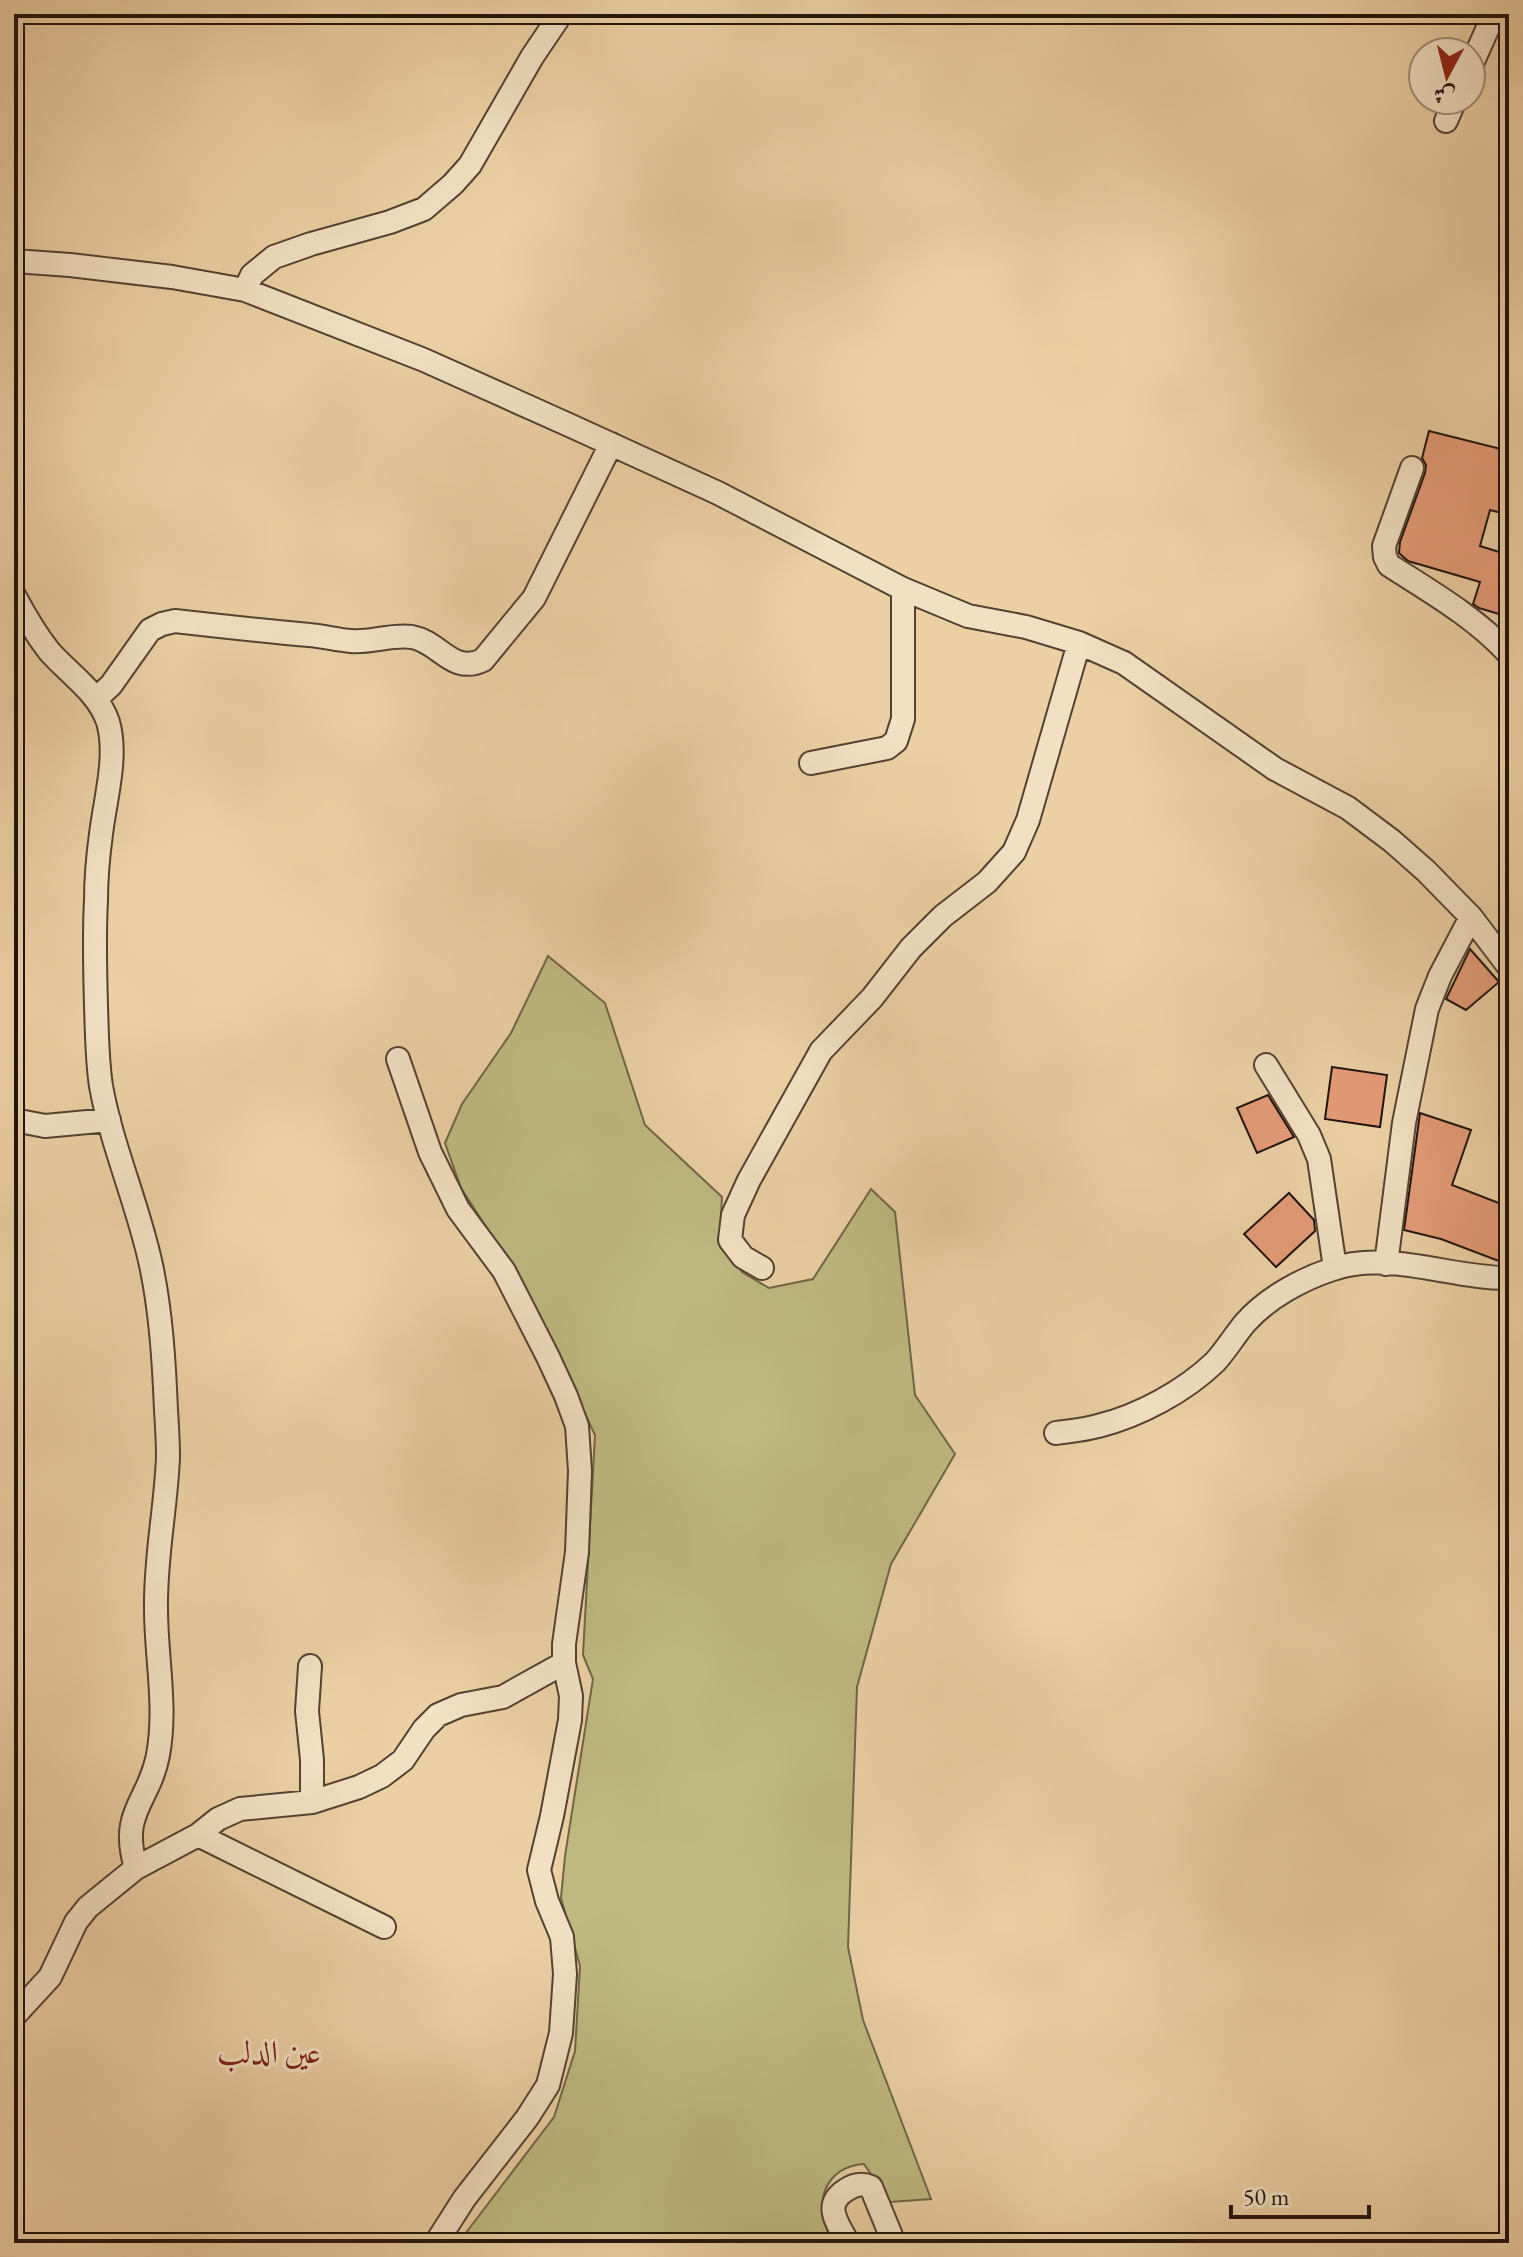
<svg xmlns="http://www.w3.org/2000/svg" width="1523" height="2257" viewBox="0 0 1523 2257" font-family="'EB Garamond',Amiri,serif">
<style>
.green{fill:#bfb981;stroke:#706647;stroke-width:2}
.building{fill:#e49b77;stroke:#20130d;stroke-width:2}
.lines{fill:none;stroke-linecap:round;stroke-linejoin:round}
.street-casing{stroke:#534233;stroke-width:26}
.street{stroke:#f2e0c4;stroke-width:22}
.labels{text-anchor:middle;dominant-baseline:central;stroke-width:6;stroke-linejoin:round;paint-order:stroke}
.quarter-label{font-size:32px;fill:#7a1f14;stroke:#f2e0c4}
</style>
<rect width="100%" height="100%" fill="#ebd0a5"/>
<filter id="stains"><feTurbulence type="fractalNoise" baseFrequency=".0025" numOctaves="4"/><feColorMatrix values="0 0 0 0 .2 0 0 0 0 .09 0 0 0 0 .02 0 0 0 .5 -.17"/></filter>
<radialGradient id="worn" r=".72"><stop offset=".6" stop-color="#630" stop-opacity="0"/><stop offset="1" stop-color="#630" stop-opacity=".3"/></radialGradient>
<path class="green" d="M548 956 605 1003 645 1125 722 1197 720 1236 742 1272 769 1288 813 1279 871 1189 895 1212 915 1395 955 1454 891 1564 857 1687 848 1947 863 2020 931 2199 890 2202 864 2164C837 2166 819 2185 823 2213 825 2223 833 2234 838 2243L459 2242 554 2117 575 2051 580 1966 561 1898 565 1856 593 1679 583 1655 595 1435 526 1289 461 1188 445 1143 462 1104 511 1033Z"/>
<path class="building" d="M1429 431 1509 451V515L1490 510 1480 546 1509 555V617L1479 608 1473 604 1480 582 1408 561 1399 553 1400 542 1425 473 1426 465 1422 458Z
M1470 949 1499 982 1466 1010 1446 999Z
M1332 1067 1387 1075 1380 1127 1325 1119Z
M1268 1095 1294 1137 1257 1153 1237 1108Z
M1420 1113 1471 1130 1452 1185 1509 1207V1251L1504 1263 1441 1239 1404 1230Z
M1289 1193 1314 1220 1315 1231 1276 1267 1244 1234Z"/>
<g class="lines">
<g class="street-casing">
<path id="street" d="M1471 66 1494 14
M1446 121 1455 100
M14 261 70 265 172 277 245 290 424 360 569 425 718 493 903 589 968 616 1026 627 1079 643 1124 663 1275 769 1348 808 1392 841 1426 871 1471 917 1509 967
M245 290 252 275 274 257 311 244 390 222 424 209 453 184 470 165 532 57 561 14
M1412 468 1384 546 1385 557 1389 565C1431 592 1475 617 1509 654
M14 595C24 614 35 633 49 651 69 674 98 692 108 722 118 756 105 800 101 834 98 856 96 878 96 900 94 936 95 971 96 1006 97 1033 97 1060 101 1086 112 1147 138 1204 151 1265 161 1312 164 1362 166 1410 167 1425 168 1441 168 1457 166 1508 155 1558 156 1609 156 1657 167 1707 158 1755 149 1803 119 1811 136 1868
M96 699 111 685 150 630 162 624 175 621C219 626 264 631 309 635 323 636 337 640 351 641 371 643 391 634 412 637 440 642 452 675 483 660L534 598 611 444
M811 763 887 748 896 741 903 719V589
M398 1059 430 1152 458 1209 504 1271 548 1357 566 1396 577 1426 580 1471 577 1552 564 1644V1663
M1266 1065 1309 1135 1319 1159 1335 1268
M14 1120 45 1126 109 1120
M1386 1264 1404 1123 1427 1009 1440 976 1471 917
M762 1268 743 1257 730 1240 733 1215 749 1180 821 1051 872 998 911 948 943 916 987 882 1014 852 1028 820 1079 643
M1056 1433C1070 1431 1084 1430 1098 1426 1139 1416 1185 1391 1215 1362 1226 1350 1235 1335 1245 1323 1267 1298 1302 1279 1333 1269 1387 1250 1454 1279 1509 1278
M310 1666 307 1711 312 1760V1802
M198 1835 384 1927
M14 2016 50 1977 76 1922 88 1907 136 1868 198 1835 218 1819 240 1809 312 1802 359 1787 382 1776 403 1760 424 1729 438 1715 461 1705 503 1697 564 1663 571 1696 570 1720 552 1816 539 1870 547 1901 562 1937 565 1974 561 2033 548 2085 527 2118 464 2199 436 2243
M848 2243C838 2224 822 2205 846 2190 855 2184 862 2183 871 2187L894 2243"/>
</g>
<use href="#street" class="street"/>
</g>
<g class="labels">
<g class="quarter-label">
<text x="269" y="2052">عين الدلب</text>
</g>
</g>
<rect width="1523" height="2257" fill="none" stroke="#ebd0a5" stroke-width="48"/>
<rect x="16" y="16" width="1491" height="2225" fill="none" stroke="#20130d" stroke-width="4"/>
<rect x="24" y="24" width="1475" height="2209" fill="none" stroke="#20130d" stroke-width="2"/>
<g transform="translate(1447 76) rotate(187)"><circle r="38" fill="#f2e0c4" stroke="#9e8e7b" stroke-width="2"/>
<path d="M0-6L14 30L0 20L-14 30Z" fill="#8f2418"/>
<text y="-12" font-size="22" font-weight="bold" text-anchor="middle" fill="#20130d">ش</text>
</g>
<path d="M1231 2205v12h138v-12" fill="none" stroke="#20130d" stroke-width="4"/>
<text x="1243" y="2205" font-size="24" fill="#20130d" stroke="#f2e0c4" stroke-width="6" paint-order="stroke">50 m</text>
<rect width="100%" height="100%" filter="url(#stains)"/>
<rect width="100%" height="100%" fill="url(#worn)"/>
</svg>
